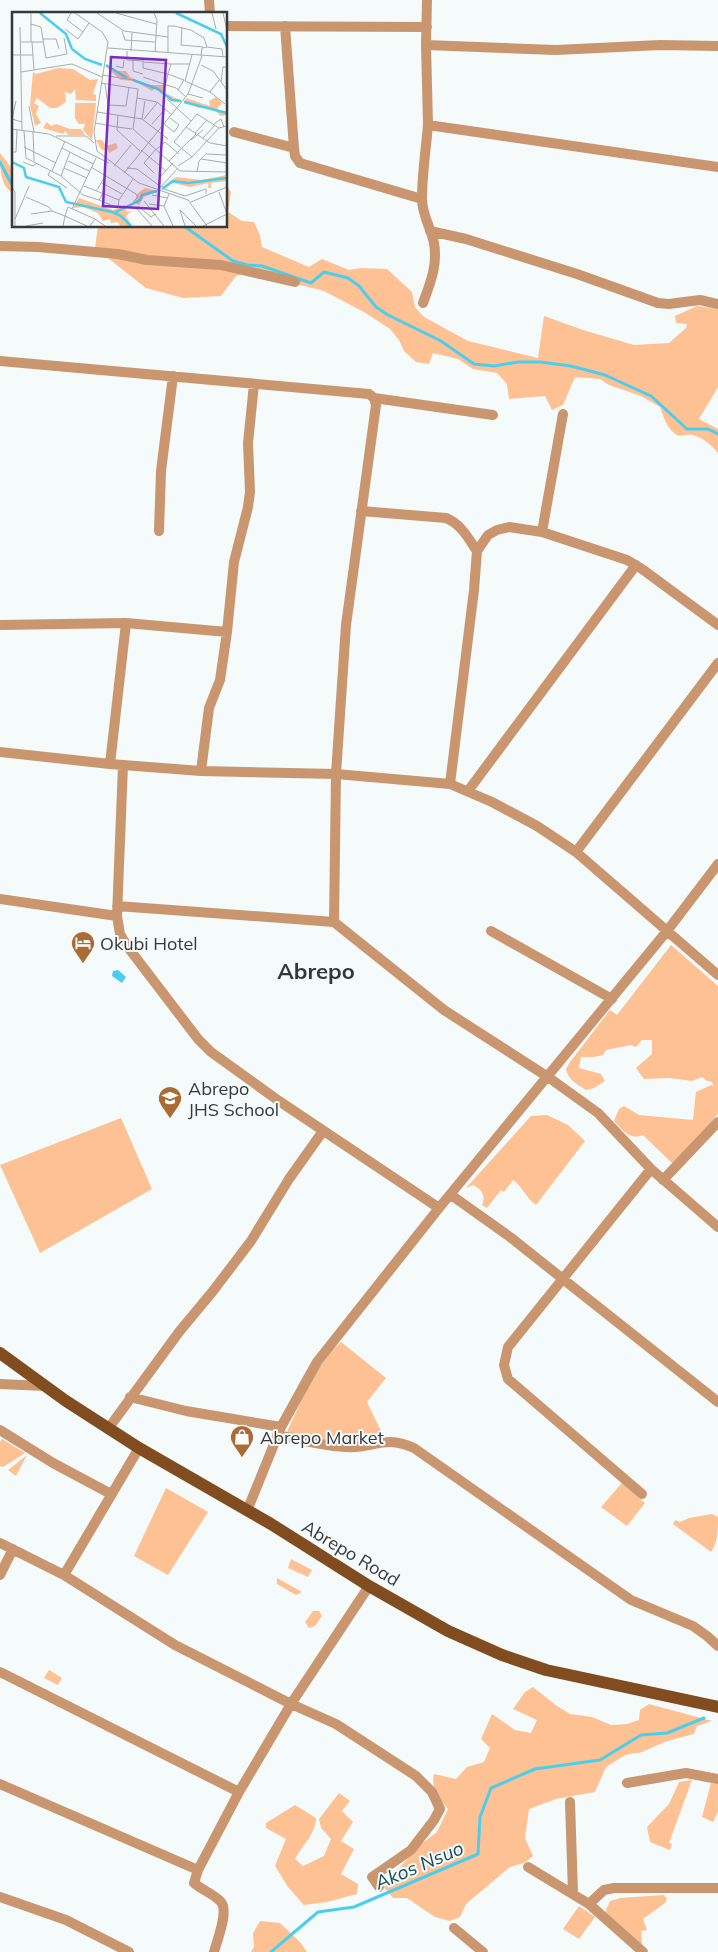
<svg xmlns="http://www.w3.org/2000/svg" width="718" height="1952" viewBox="0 0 718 1952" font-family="Mulish,sans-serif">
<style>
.green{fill:#fdc194}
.water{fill:#4bceed}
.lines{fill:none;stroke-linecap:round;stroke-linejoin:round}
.stream{stroke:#4bceed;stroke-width:3}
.minor{stroke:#c9966f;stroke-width:10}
.major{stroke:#814d20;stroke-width:12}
.labels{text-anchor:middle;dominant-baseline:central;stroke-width:4;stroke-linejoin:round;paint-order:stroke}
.poi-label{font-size:18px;fill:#37393a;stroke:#f5fafb;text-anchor:start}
.street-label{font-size:18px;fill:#37393a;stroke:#f5fafb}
.water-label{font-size:19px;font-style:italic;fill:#164d5b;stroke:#f5fafb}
.district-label{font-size:22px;font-weight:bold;fill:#333738;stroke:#f5fafb}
.inset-river{fill:none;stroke:#4bceed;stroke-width:2.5}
.inset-road{fill:none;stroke:#a9adae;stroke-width:1}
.view{fill:#7b2cbf;fill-opacity:0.15;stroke:#7b2cbf;stroke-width:2.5}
.inset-edge{fill:none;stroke:#37393a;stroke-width:2.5}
</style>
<rect width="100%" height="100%" fill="#f5fafb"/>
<path class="green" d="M0 153 14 171V193C0 188 0 167 0 153Z
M226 185 231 192 228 212 242 221 254 222 260 235 262 247 309 267 322 259 349 270 361 268 387 269 412 292 415 307 424 317 468 341 538 358 544 316 583 330 634 345 669 343 686 328 687 324 676 323 675 316 697 306 718 309V387L699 419 718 429V453C711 445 703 437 692 435 685 434 679 439 673 432 666 426 663 415 660 407L641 396 609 385 600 379 575 377 563 405 552 410 545 396 509 399 507 384 497 373 473 369 458 359 433 353 429 364 416 362 404 351 399 340 390 329 364 312 324 291 249 272 236 276 221 296 183 298 146 288 95 248 98 226H226Z
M671 945 718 986V1114L674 1165 643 1135C631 1141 622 1130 614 1121L619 1109 624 1106 639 1115 693 1120 696 1092 711 1085 713 1086 712 1082 707 1081 702 1077 692 1081 670 1078 644 1079 636 1068 652 1054V1040H642L636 1047 631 1045 606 1050 603 1055 593 1057H581L579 1068 601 1074 605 1081 594 1088 586 1090C577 1084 568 1080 566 1069L570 1062 610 1010 617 1015Z
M547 1115 568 1125 585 1141 536 1205C526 1198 523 1187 513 1180L504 1192 501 1190 487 1208 482 1205C486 1196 482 1189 473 1185L466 1188 531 1116Z
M121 1118 152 1189 40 1253 0 1165Z
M341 1342 386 1378 367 1402 385 1439 353 1444H326L287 1432C302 1400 314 1366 341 1342Z
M2 1439 25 1453 3 1467 0 1466V1442Z
M27 1455 16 1476 8 1470Z
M622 1483 645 1503 627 1526 601 1507Z
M166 1488 208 1512 168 1575 134 1556Z
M712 1514 718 1517C718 1530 718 1542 711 1552L673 1524 675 1520 680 1522 689 1518Z
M291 1559 312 1570 308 1577 288 1568Z
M277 1578 302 1592 296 1595 277 1584Z
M313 1611H319L322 1616 315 1626 309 1628 305 1622Z
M49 1670 62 1678 58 1685 44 1678Z
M533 1687 557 1706 570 1714 592 1717 611 1725 627 1724 639 1720 640 1710 649 1704 712 1721 697 1726 694 1734 667 1741 642 1752 625 1755 606 1767 595 1792 556 1799 529 1809 525 1838 533 1856 524 1863 510 1867 466 1904 460 1917 450 1921 435 1917 407 1898H393L383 1886 420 1845 437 1832 448 1809C438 1798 431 1789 434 1774L456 1779 467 1767 484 1762 490 1748 481 1739 492 1714 515 1730 531 1733 537 1720 513 1709 525 1692Z
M692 1780 669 1843 672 1844 670 1850 650 1842 647 1827 669 1804 679 1782Z
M711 1783 718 1784V1812L713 1822 702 1817Z
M339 1793 350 1801 342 1811 353 1822 341 1841 354 1849 341 1874 358 1884 357 1894 327 1902 304 1905 288 1887 275 1866 286 1839 266 1828V1823L295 1805 316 1818C316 1833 303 1845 295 1859L303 1866 324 1856 331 1839 321 1828 319 1819Z
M664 1895 667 1899 665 1903 643 1919 647 1930 641 1931 642 1943 639 1946 607 1916 606 1910 610 1901 620 1898Z
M579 1906 595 1917 579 1939 563 1929Z
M260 1921 280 1923 300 1942 307 1952H251L254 1947 253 1933Z"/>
<path class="water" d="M118 970 126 977 122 983 112 976 113 971Z"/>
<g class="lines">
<path class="stream" d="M0 162 11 183 14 184
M184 226 233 261 247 265 262 266 311 283 324 272 348 278 359 286 376 307 388 315 441 341 474 364 494 366 518 362H540L571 366 605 375 651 396 687 429H708L718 434
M271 1952 318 1912 354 1907 478 1854 480 1817 491 1788 535 1769 600 1760 641 1735 667 1733 704 1718"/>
<path class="minor" d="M209 0 210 14
M226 26 427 27
M285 26 294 148 295 156 300 163 422 199
M426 45 427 0
M718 46 660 45 556 50 426 45 428 125 718 167
M234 132 294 148
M430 231 466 239 577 274 658 303 669 304 700 300 718 304
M0 246 38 247 118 254 147 260 221 265 295 282
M423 303C430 284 438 265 434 243 431 228 422 215 422 199 422 174 426 149 428 125
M0 361 369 394 374 398 376 405 346 625 336 774 334 922 444 1010 548 1077 598 1113 651 1169 718 1227
M374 398 493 415
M361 511 446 518C461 524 468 538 477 551
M159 531 161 471 173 376
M542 532 563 414
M0 625 126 623 227 632 234 562 248 507 250 492 248 443 254 384
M0 752 110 764 201 771 336 774 450 784 492 802 537 826 576 852 718 975
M110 764 126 623
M123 765 117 916 120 934 127 946 198 1039 211 1052 279 1101 439 1208
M201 771 209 708 220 680 227 632
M450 784 474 590 477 551 488 535 497 530 509 527 542 532 627 560 642 569 718 625
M468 791 636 565
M576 852 718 663
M0 899 117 916
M117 906 334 922
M491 931 612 999
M663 1180 718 1122
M451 1195 510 1237 718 1402
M0 1384 45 1386
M130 1397 186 1411 281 1427
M108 1429 179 1332 213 1291 251 1241 289 1179 323 1131
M0 1430 53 1463 111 1494
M277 1435C299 1439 323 1446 346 1447 374 1449 383 1434 414 1448L631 1600 693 1626 707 1636 718 1646
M642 1494 508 1379 504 1365 508 1347 651 1169
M247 1511 281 1427 317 1362 439 1208 667 931 718 864
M0 1543 64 1575 175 1645 291 1704 336 1724 416 1776 432 1792 440 1809 434 1820 411 1850 372 1877 379 1887
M0 1575 13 1549
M64 1575 139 1448
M0 1672 239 1792
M627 1783 686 1773 718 1779
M0 1784 198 1870 239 1792 291 1704 369 1586
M570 1802 573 1893
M528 1867 589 1904 643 1952
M198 1870 194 1883C202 1890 214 1894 221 1902 229 1912 217 1940 214 1952
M0 1897 66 1920 129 1952
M589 1904 604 1890 614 1888H718
M454 1928 483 1952"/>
<path class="major" d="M0 1353 66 1401 139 1448 271 1524 369 1586 448 1631 502 1655 546 1670 718 1707"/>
</g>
<defs>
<g id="hotel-pin" transform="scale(1.25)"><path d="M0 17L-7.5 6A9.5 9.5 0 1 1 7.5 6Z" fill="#ab6b34" stroke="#f5fafb"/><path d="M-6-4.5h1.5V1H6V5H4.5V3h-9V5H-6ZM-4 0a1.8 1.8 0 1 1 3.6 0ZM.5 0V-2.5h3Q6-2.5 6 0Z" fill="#fff"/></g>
<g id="school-pin" transform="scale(1.25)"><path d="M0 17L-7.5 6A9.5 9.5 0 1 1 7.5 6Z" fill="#ab6b34" stroke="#f5fafb"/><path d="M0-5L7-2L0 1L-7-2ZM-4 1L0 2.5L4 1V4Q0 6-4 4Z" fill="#fff"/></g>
<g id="shop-pin" transform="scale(1.25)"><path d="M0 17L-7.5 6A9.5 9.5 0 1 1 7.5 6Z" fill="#ab6b34" stroke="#f5fafb"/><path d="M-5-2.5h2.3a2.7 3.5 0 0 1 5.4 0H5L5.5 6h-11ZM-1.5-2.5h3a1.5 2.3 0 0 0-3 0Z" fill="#fff"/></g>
</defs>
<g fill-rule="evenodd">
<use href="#hotel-pin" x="83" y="943"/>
<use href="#school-pin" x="170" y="1098"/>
<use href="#shop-pin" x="242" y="1437"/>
</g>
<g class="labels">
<g class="poi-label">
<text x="100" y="943">Okubi Hotel</text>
<text x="188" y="1088">Abrepo<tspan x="188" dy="21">JHS School</tspan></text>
<text x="260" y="1437">Abrepo Market</text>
</g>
<g class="street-label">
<text transform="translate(351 1553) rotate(31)">Abrepo Road</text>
</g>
<g class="water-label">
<text transform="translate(419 1865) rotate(-23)">Akos Nsuo</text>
</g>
<g class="district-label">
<text x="316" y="971">Abrepo</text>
</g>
</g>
<g transform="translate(12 12)">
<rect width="215" height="215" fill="#f5fafb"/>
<path d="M93 54 97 55 100 59H114L118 65 134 73H155L151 80 170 89H159L143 76 140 79 123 69 109 68ZM46 56 61 57 78 68 86 67 81 82 84 83V89L64 88 63 77 59 82 53 80 54 90 45 96H38L25 86 22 91 27 94 24 102 29 111 23 114 18 93 21 60 24 62ZM204 85 210 91 205 97 215 100V103L209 104 200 96H187L172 90 174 86 198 94 197 89ZM63 91H84L80 128 71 118 73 112H67L63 106ZM35 110 39 114 44 112 58 117H69L73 123H56L53 119 51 122 31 116ZM84 128H90L94 134 104 131 106 136 97 141 95 134 94 139 89 137ZM215 163V169L199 171V176H196L197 171 178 175 161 171 148 177 164 165 189 168ZM133 176 145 179 132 185 127 193 122 191 125 182ZM67 186 101 198 113 193 115 200 120 199 114 204 120 214H108L106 210 99 211 98 207 91 209 86 201 71 195 61 196Z" fill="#fdc194"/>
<path class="inset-river" d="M28 1 54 22 60 37 73 47 90 53M164 1 209 22 215 35M94 53 115 66M121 68 146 77 160 88 169 89M172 90 215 101M0 150 12 156 14 165 47 175 54 190 100 200 109 204 119 214M150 177 161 169 176 171 215 166M102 201 128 188 130 183 145 179"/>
<path class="inset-road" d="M59 1 55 8 71 20M63 1 90 20 96 30 82 120 85 139 127 171 176 188 195 214M85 1 112 19 156 25M104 1 144 12M142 1 145 8 143 40M200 1 204 17M211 1 215 18M19 12 29 15 34 46 55 42 52 26M8 15 10 118M170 15 169 33 191 35M53 17 66 27 77 11M110 19 113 28 143 30M31 27H44L47 37M9 30H31M19 30V1M20 30 22 58M195 35 210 37 211 45M96 36 215 45M115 39V48L132 49M119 39 120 21M156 40V14H162L179 18 192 26 195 35 190 36 189 44M0 43H21M180 43 173 69 198 80 207 68M121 48V59L131 62M189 53 201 59 215 78M104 54 111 56 112 48M9 60 60 52 90 65M90 63 121 68M131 65 164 76 174 85M209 70 211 55H215M89 71 126 77 121 117 168 159M154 71 156 62 131 56V50L159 52M93 72 96 93 114 94 117 75M166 78 172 68 156 62 159 52H178M198 80 213 92M176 82 191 86M125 86 145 90 160 103M155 87 179 109M4 89 0 107 10 110M17 94 22 120M85 100 130 107 156 127M106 104 105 118 128 139M130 107 133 89M132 107 145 91M83 111 105 115M140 112 153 97M152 112 162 120 167 113 158 106M202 112 209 107 212 115M105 115 120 117M174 115 198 131 215 134M0 117 37 122 97 151M12 119 14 146 49 164 71 183 87 188 91 181M21 119 22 149M183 121 195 108M44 124H74L82 131M191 126 203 113M179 128 191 118M12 135 44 151M50 136 81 152M145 137 153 130 167 142M129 138 154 159M0 140H4L5 118M180 145 162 130 185 102 207 116M189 147 215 151M56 149 77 159M157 149 184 122M11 150 21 154 25 151M102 154 119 133M166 154 180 145 207 116 215 114M79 155 124 182 126 185 121 190M52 156 75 166M115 156 125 157 149 175 166 156M38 159 36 163 55 176M40 159 53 129M168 159 215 160M185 160 187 149 194 142 215 143M112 161 176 82 190 44M142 161 132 151 144 137M49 164 58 140M148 165 161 151M90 171 110 182M72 174 107 188 121 167M0 176 3 180V214M152 177 173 184 194 177V182M85 178 94 163M207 180 215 202M157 182 152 194 161 214M140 183 155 186M14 185 37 195 40 199M87 188 106 196 107 188M132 189 152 214M179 190 215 175M137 192 152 194M126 194 139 205 144 202M60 197 84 146M125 197 140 214M19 202 40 199 53 204 51 214M3 207 17 174M14 214 31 211M75 214 53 204 56 195 83 207M78 214 83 207 93 214M173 214 168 198 184 214M191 214 215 202"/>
<path class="view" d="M99 45 154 48 146 197 91 194Z"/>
<rect width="215" height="215" class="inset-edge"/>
</g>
</svg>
